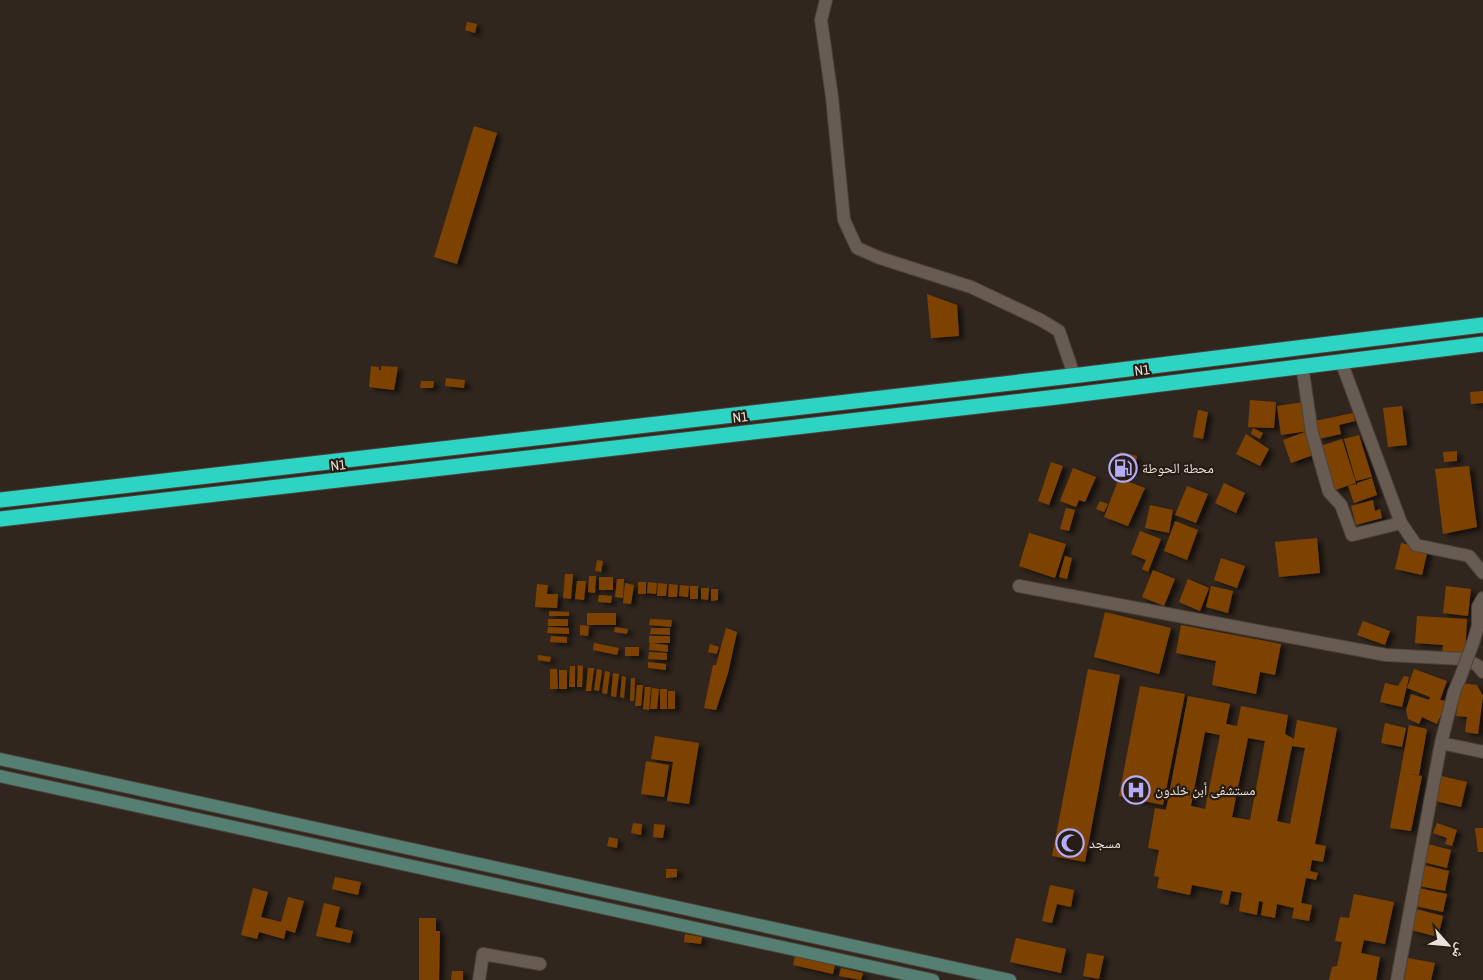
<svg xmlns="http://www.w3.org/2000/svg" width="1483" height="980" viewBox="0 0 1483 980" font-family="'Archivo Narrow','Noto Naskh Arabic',sans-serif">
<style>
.building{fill:#7e4302;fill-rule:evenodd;filter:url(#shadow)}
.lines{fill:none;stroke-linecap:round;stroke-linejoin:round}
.street-casing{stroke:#4b423b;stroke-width:14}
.secondary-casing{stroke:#4b423b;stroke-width:14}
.highway-casing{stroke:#4b423b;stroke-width:17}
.street{stroke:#685b51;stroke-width:12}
.secondary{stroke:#567f73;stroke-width:12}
.highway{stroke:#2dd4c3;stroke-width:15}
.street-bridge-casing{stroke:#4b423b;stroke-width:14;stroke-linecap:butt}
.street-bridge{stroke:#685b51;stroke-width:12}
.labels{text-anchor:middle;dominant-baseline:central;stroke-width:4.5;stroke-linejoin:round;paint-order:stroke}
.street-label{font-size:14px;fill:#e9e2dc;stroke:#271d15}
.poi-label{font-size:14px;fill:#e9e2dc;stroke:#271d15;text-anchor:start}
</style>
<defs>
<filter id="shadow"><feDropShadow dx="5" dy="3" stdDeviation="2.5" flood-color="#0009"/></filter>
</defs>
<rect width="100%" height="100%" fill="#31261e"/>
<path class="building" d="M467 22 477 24 475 33 465 30Z
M474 126 497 133 457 264 434 257Z
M927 294 957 305 959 336 931 338Z
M371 366 379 367V370H381V366L398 367 394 390 369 387Z
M446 378 465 380 464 388 445 386Z
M421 381H434L433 388H420Z
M1483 391V403L1471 404 1470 392Z
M1250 400 1276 402 1274 428 1248 427Z
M1304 402 1308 431 1281 435 1277 406Z
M1402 406 1407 445 1388 447 1383 408Z
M1198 410 1208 412 1203 439 1193 437Z
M1353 413 1355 421 1339 425 1341 434 1319 439 1315 421Z
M1253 428 1263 433 1260 439 1251 434Z
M1308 431 1316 454 1291 463 1283 440Z
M1246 434 1269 449 1260 466 1236 454Z
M1359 435 1372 477 1356 481 1344 439Z
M1342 439 1356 483 1335 490 1321 446Z
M1457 451V461L1444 462 1443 452Z
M1120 452 1137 456 1134 472 1117 469Z
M1051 462 1063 466 1049 505 1038 501Z
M1469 466 1477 527 1443 534 1435 469Z
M1073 468 1096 477 1085 502 1079 500 1076 507 1060 501Z
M1119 478 1145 488 1128 526 1104 517Z
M1372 478 1377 495 1354 503 1348 486 1356 484 1357 486V483Z
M1224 483 1245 493 1236 513 1215 503Z
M1187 486 1208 494 1196 523 1175 515Z
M1373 500 1375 511 1380 509 1382 518 1356 525 1351 506Z
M1100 501 1108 504 1104 512 1096 509Z
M1150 505 1173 510 1169 533 1145 528Z
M1066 508 1075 510 1069 531 1060 529Z
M1175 521 1198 530 1187 560 1164 551Z
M1140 531 1161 539 1148 572 1142 569 1146 560 1131 554Z
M1029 533 1066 544 1055 578 1019 566Z
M1317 538 1320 573 1279 577 1275 542Z
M1401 543 1428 549 1422 575 1395 569Z
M1065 556 1072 558 1067 579 1059 577Z
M1221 558 1245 566 1237 588 1214 580Z
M597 560 603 561 601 572 595 571Z
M1153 570 1175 579 1164 606 1142 597Z
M565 574H573L571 599 563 598Z
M589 576H596L595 593 588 592Z
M599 577H613V590H599Z
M617 579H624L623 598 615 597Z
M1188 579 1209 588 1200 611 1179 602Z
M577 581H586L584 600 575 599Z
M638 582H646V594H638Z
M648 582 657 583 656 594 647 593Z
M625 583 634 585 631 604 623 603Z
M658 583 667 584 666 596H657Z
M537 584 548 585 547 594H558L557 608 535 607Z
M669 584 678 585 677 597H668Z
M680 585 689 586 688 597 679 596Z
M690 586H698V599H690Z
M1211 586 1233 591 1228 613 1206 607Z
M1446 586 1471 589 1468 616 1443 613Z
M701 588H709L708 600 701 599Z
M711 589H718V600L711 601Z
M599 595 612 596 611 603 598 602Z
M549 611 569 612V616H549Z
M1105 612 1171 628 1159 674 1094 657Z
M587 613H616V625H587Z
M1417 616 1467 619 1465 656 1442 654 1443 645 1415 643Z
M548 619H568V626H548Z
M650 619 672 620 671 627 649 625Z
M1363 621 1390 631 1385 645 1357 635Z
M580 625 589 626 588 636 580 635Z
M1181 625 1281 644 1275 675 1260 672 1256 694 1212 685 1216 661 1176 653Z
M548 627 569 628V634L547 633Z
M615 627 628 629 627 634 614 632Z
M651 628H670V635L650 634Z
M726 628 737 632 728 673 716 710 704 708 713 665H716Z
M551 636 567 637V643L550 642Z
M649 636H670V643H649Z
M594 643 619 648 617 655 593 650Z
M650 643 668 645V652L649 650Z
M710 644 719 647 717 654 708 652Z
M625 647H639V656H625Z
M649 652 667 653V660L648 659Z
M538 655 551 657 550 662 538 660Z
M648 662 666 664V670L648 668Z
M578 665 583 666 582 687H577Z
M570 666H575V687H569Z
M588 668H594L591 691H586Z
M550 669H557L558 689H550Z
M597 669 602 670 599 691 594 690Z
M1088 669 1120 675 1085 862 1052 856Z
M1414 669 1447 681 1440 700 1447 701 1437 724 1422 717 1419 724 1408 719 1406 710 1411 694 1429 700 1430 697 1407 688Z
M559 670H567V689H559Z
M605 671 610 672 607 694 602 693Z
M613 673 619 674 616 697 611 696Z
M622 676 626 677 624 698 620 697Z
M1404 676 1409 677 1402 707 1380 702 1385 683 1398 686Z
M631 678H635L634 701H630Z
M1461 683 1477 685 1483 696 1478 734 1465 732 1467 717 1456 716Z
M637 685H643L641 706H635Z
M1140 686 1185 694 1163 805 1119 796Z
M645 687H651L649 710 643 709Z
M652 688 659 689 657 709H650Z
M660 689H667V709H660Z
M668 691H675V709H668Z
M1188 696 1230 704 1226 724 1237 726 1241 706 1288 715 1285 734 1294 739 1297 720 1337 728 1315 844 1326 846 1323 862 1312 860 1310 871 1318 873 1316 880 1306 878 1301 903 1312 905 1309 921 1292 918 1294 908 1277 904 1275 918 1261 915 1263 902 1259 901 1257 915 1239 911 1242 893 1231 891 1228 905 1220 903 1223 891 1192 885 1190 895 1157 888 1159 877 1154 876 1159 850 1148 848 1155 808 1166 810ZM1205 732 1220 735 1205 809 1191 806ZM1248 738 1265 741 1250 820 1232 817ZM1292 746 1305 748 1290 824 1277 821Z
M1385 723 1406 728 1402 747 1381 743Z
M1409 725 1427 729 1419 775 1409 774 1422 776 1411 831 1390 828Z
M655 736 699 743 689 804 667 801 673 762 651 759Z
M646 761 669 765 664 797 641 794Z
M1441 776 1467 782 1461 807 1435 801Z
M633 823 642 824 641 835 631 833Z
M1437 823 1457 830 1452 846 1445 844 1447 838 1433 833Z
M654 824 665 825 663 838 653 837Z
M1475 828H1483V852H1478Z
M609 837 618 839 617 848 607 846Z
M1428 844 1451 850 1447 868 1423 862Z
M1424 865 1449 871 1445 891 1419 886Z
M666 869H677V877L666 878Z
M335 877 361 882 358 895 332 889Z
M1050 885 1074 890 1071 907 1057 904 1052 923 1042 921Z
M253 888 268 892 261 917 281 922 288 897 304 901 295 933 286 930 284 939 259 932 257 939 241 935Z
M1419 888 1447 894 1443 912 1415 906Z
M1354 894 1394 902 1385 944 1364 940 1361 953 1380 957 1376 980H1329L1332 967 1337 966 1342 942 1335 941 1340 917 1349 918Z
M324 903 340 907 335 927 353 931 350 943 316 936Z
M1416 909 1443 916 1438 937 1411 930Z
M419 918H436V931H440L439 980H419Z
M685 934 702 937 701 944 684 942Z
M1016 938 1066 949 1061 973 1010 962Z
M1087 953 1104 956 1099 979 1083 976Z
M795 956 835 965 833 974 793 965Z
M1408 958 1435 963 1431 980H1404Z
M841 968 863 973 861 980 839 976Z
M452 971H463V980H451Z"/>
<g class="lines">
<g class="street-casing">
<path id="street" d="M826 0 821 20 832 97 844 220 857 248 880 258 971 287 1041 320 1059 331 1074 375
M1341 361 1401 523 1416 545 1469 556 1483 573
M1302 365 1312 433 1329 492 1341 505 1352 535 1401 523
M1019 586 1386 655 1464 659 1477 665 1483 672
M1473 643 1478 626V607L1483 598
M1441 743 1483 752
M479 980 483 954 540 964
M1397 980 1441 743 1454 692 1460 678"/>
</g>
<g class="secondary-casing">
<path id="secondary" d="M0 759 1010 980
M0 776 933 980"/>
</g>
<g class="highway-casing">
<path id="highway" d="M0 500 1080 375 1483 325
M0 519 1057 397 1483 344"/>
</g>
<use href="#street" class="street"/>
<use href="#secondary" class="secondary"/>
<use href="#highway" class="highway"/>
<g class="street-bridge-casing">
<path id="street-bridge" d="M1460 678 1473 643"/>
</g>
<use href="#street-bridge" class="street-bridge"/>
</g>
<defs>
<g id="fuel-ring" transform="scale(1.4375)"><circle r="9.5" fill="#271d15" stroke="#b5acf8" stroke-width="1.5"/><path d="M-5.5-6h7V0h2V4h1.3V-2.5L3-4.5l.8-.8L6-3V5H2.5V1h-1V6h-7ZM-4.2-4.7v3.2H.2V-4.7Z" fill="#b5acf8"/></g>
<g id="hospital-ring" transform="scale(1.4375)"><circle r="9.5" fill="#271d15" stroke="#b5acf8" stroke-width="1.5"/><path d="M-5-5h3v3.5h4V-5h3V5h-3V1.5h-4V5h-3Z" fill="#b5acf8"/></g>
<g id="mosque-ring" transform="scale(1.4375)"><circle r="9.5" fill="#271d15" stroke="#b5acf8" stroke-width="1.5"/><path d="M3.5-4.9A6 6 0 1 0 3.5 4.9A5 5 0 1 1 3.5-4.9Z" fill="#b5acf8"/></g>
</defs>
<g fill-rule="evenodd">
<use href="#fuel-ring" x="1123" y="468"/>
<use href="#hospital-ring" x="1136" y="790"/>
<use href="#mosque-ring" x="1070" y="843"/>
</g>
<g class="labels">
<g class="street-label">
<text transform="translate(1142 370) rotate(-7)">N1</text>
<text transform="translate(740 417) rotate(-7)">N1</text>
<text transform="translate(338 465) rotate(-7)">N1</text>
</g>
<g class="poi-label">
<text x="1142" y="468">محطة الحوطة</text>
<text x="1155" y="790">مستشفى أبن خلدون</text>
<text x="1089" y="843">مسجد</text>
</g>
</g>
<g transform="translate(1448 945) rotate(117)" stroke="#271d15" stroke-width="4" paint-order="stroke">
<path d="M0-4L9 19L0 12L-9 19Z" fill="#e9e2dc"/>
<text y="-8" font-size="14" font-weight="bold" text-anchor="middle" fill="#e9e2dc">ش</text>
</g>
</svg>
